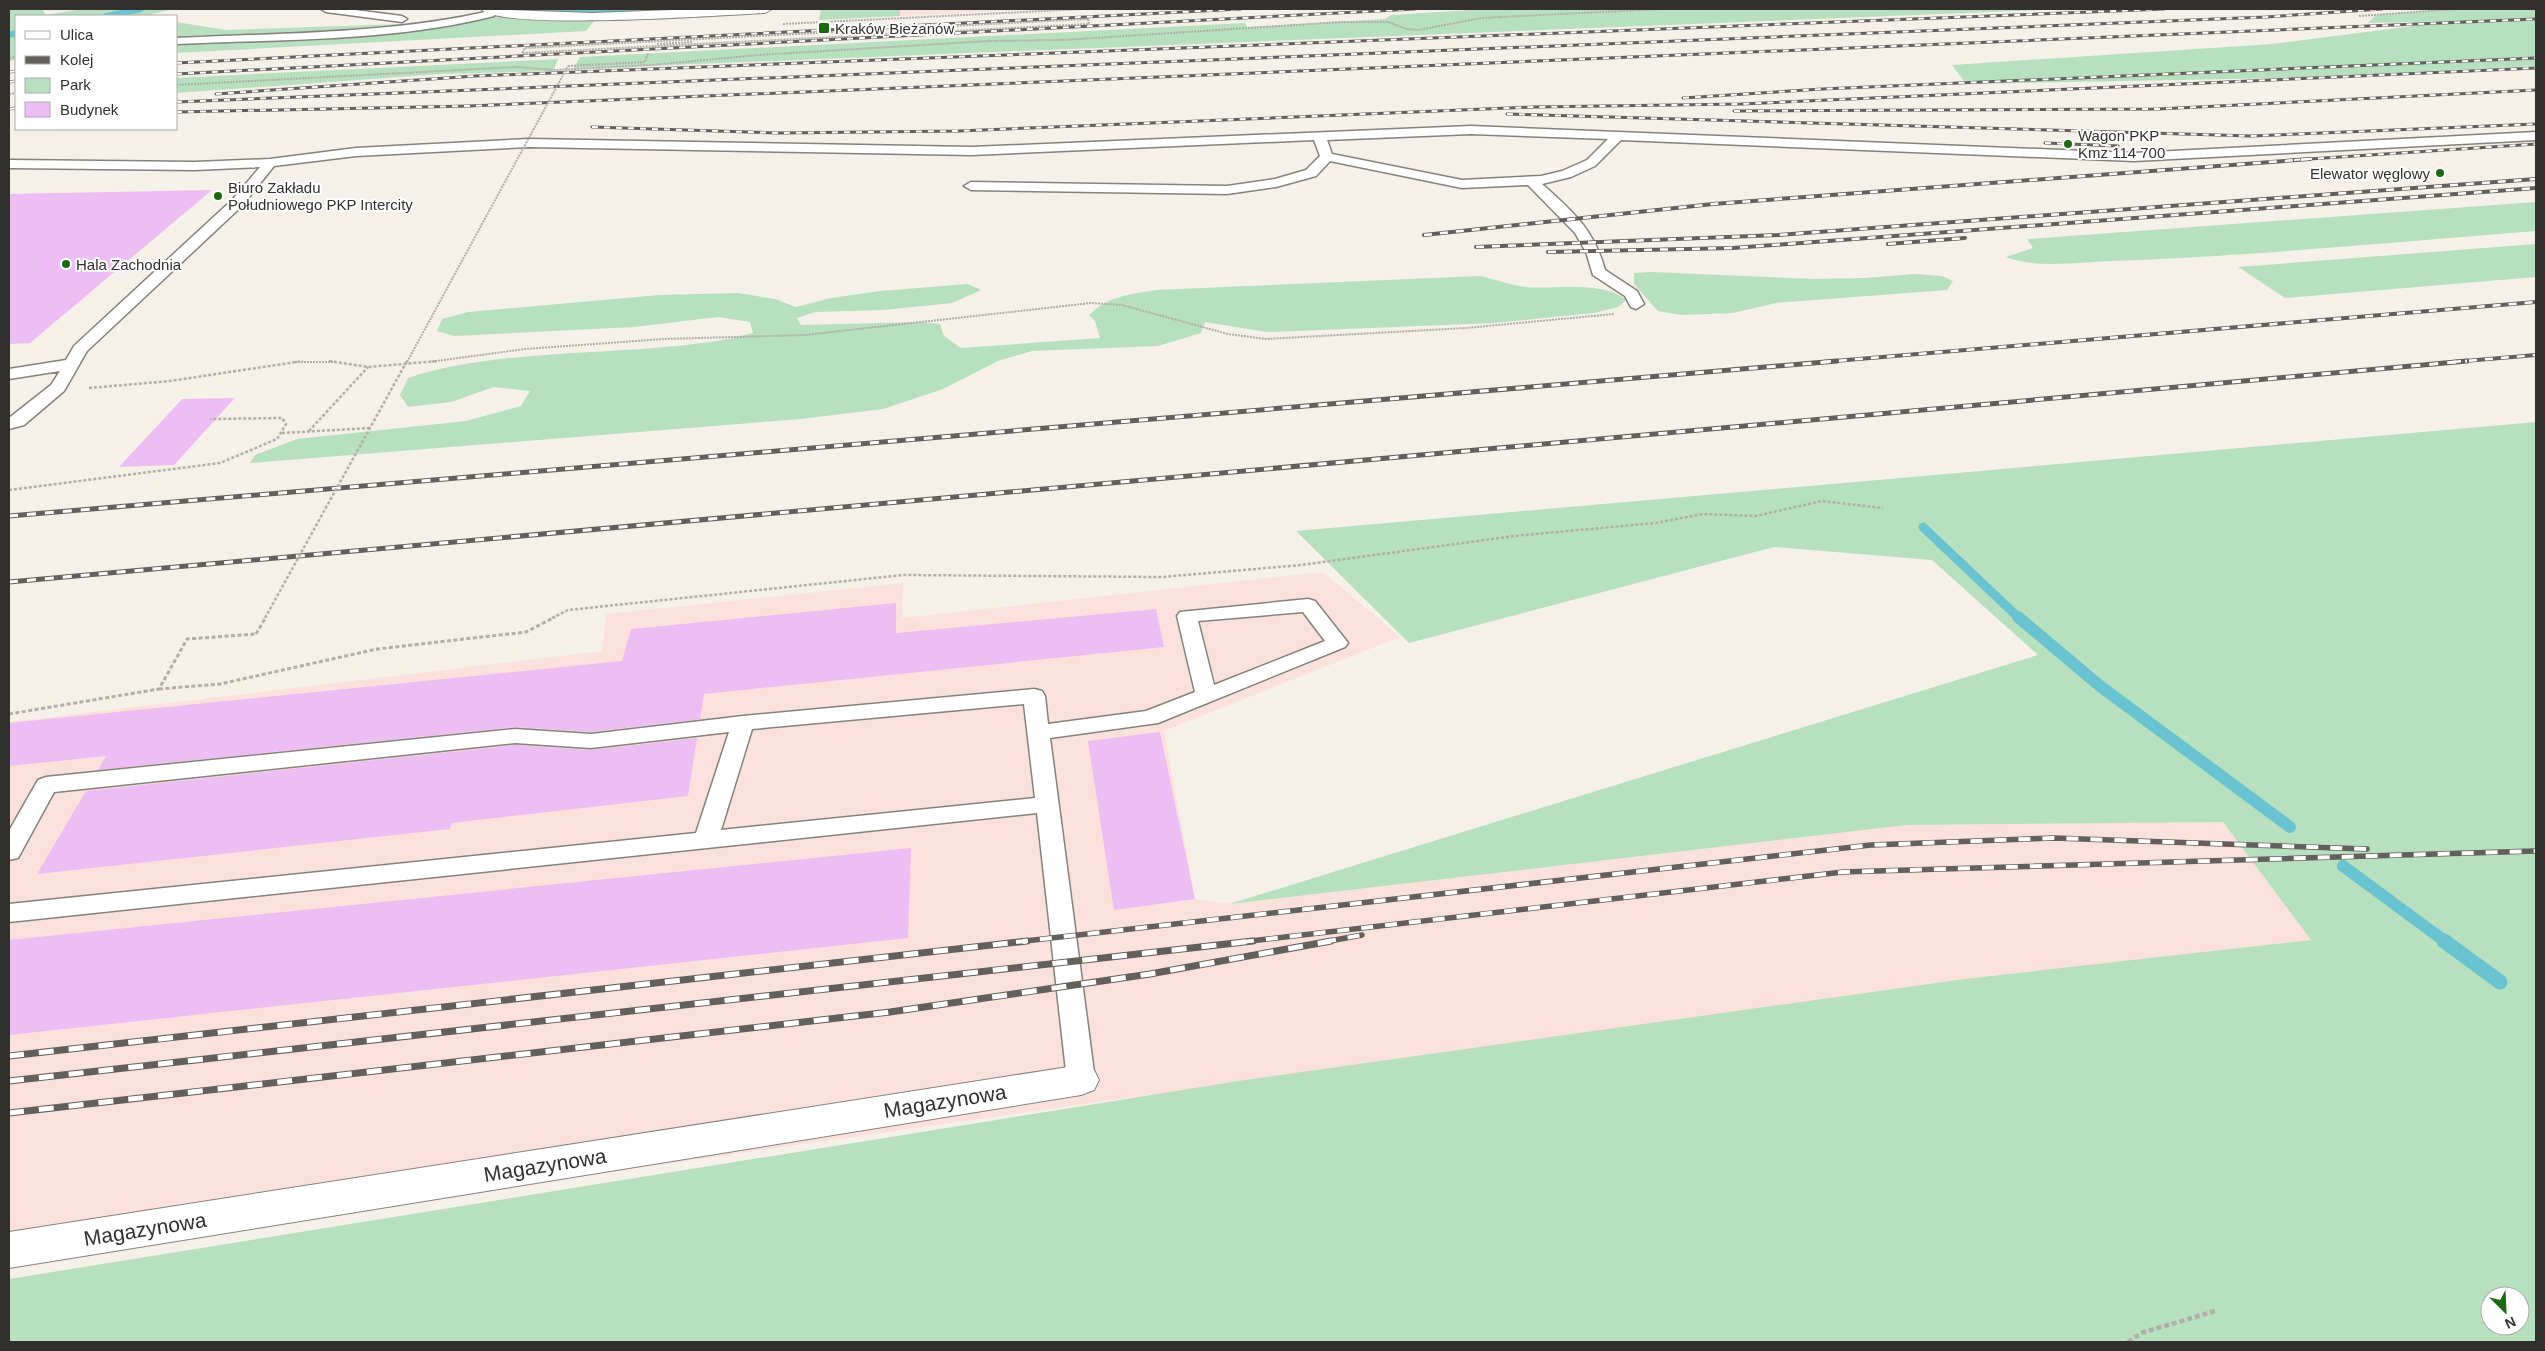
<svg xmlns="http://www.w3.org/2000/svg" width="2545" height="1351" viewBox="0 0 2545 1351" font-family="Arial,sans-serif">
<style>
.industrial{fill:#fbe1dc}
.green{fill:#b7e0be;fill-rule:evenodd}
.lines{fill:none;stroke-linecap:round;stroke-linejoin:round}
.stream-far3{stroke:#69c3d1;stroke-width:6}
.stream-far2{stroke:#69c3d1;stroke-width:9}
.stream-far1{stroke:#69c3d1;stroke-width:12}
.stream{stroke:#69c3d1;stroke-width:15}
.building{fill:#edbef4}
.lane-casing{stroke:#86827b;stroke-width:3}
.street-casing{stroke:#86827b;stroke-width:2}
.path-far3{stroke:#b2afa9;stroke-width:2;stroke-dasharray:2 1;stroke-linecap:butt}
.path-far2{stroke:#b2afa9;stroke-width:2.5;stroke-dasharray:3 2;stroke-linecap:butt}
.path-far1{stroke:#b2afa9;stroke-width:3;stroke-dasharray:4 2.5;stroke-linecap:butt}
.path{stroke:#b2afa9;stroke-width:4.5;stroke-dasharray:5 3;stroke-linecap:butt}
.lane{fill:#fff;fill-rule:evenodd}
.street{fill:#fff;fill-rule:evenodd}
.rail-far4-casing{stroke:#63605c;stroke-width:3}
.rail-far3-casing{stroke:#63605c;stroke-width:4}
.rail-far2-casing{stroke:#63605c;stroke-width:5}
.rail-far1-casing{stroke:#63605c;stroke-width:5.5}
.rail-casing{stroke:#63605c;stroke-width:7}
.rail-far4{stroke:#fff;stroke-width:2;stroke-dasharray:6;stroke-linecap:butt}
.rail-far3{stroke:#fff;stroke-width:2.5;stroke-dasharray:8;stroke-linecap:butt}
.rail-far2{stroke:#fff;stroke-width:3;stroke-dasharray:9;stroke-linecap:butt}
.rail-far1{stroke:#fff;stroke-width:4;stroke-dasharray:12;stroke-linecap:butt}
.rail{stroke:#fff;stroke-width:5;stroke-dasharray:15;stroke-linecap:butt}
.path-bridge-far2{stroke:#b2afa9;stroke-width:2;stroke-dasharray:2 1;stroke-linecap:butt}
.path-bridge-far1{stroke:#b2afa9;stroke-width:2.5;stroke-dasharray:3 2;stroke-linecap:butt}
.path-bridge{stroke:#b2afa9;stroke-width:3;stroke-dasharray:4 2.5;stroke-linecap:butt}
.poi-dot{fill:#1a6b10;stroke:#fff;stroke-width:2}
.labels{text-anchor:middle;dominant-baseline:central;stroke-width:4;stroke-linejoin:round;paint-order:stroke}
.far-poi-label{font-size:15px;fill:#32302d;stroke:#fff;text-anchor:start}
.near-street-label{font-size:21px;fill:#32302d;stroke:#fff}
</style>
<rect width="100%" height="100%" fill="#f5f1e9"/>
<path class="industrial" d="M900 9H1039L900 16Z
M1323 572 1400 637 1164 731 1195 899 1229 904 1907 825 2223 822 2311 940 1964 979 9 1257V722L602 651 606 614 903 583 902 618Z"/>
<path class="green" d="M9 9H42L46 15 82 9H173L144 16H16V60L9 61Z
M510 9H739L656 14 530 12Z
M821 9H900V16L819 20Z
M1487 9H2065L573 69 580 57 1245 23 1247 27 1385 19 1391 15Z
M2446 9H2536V66L2285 78 1966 84 1952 65 2272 44 2452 21 2368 23 2376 15Z
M500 15 594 21 586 31 176 53V22L226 30 433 23 439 27Z
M558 59 553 71 442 74 176 93V78Z
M2536 202V231C2395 242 2253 256 2112 261 2081 262 2034 269 2006 257L2033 248 2027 239Z
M2536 244V277L2285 298 2238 267Z
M1651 272 1813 279 1865 278 1914 274 1942 276 1953 281 1947 290 1776 303 1733 313 1681 315 1658 311 1634 284V273Z
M1480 276C1495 279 1510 285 1525 287 1554 290 1603 280 1626 300L1618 307 1594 313 1495 323 1267 332 1205 322 1201 333 1158 346 1032 351 998 361 943 389 883 409 801 419 250 463 255 455 297 439 466 421 521 406 530 391 494 387 451 402 408 407 400 395 408 378C480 354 578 354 654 348 688 345 721 342 753 333L750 322 718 317 634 327 454 336 437 331 442 319 468 312 659 295 738 293 775 299 796 307 831 298 880 291 968 284 981 290 952 303 884 310 815 312 797 318 801 325 918 322 940 324 944 336 961 348 1100 338 1095 321 1089 315C1108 296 1131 294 1156 290Z
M2536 422V1342H9V1279L1238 1081 1964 979 2311 940 2223 822 1907 825 1229 904 2038 655 1932 560 1774 547 1409 643 1296 531ZM2490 1296H2520V1326H2490Z"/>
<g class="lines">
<path class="stream-far3" d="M543 9H633
M106 16 141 9
M9 35 16 33"/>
<path class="stream-far2" d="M1923 527 2019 618"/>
<path class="stream-far1" d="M2018 617 2100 686 2290 827
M2343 866 2446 942"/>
<path class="stream" d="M2444 941 2500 982"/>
</g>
<path class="building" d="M212 190 30 343 9 344V194Z
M235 398 174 465 119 467 182 399Z
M896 603V633L1156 609 1164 647 704 694 700 719 591 732 515 727 98 770 106 756 9 766V723L622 661 631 629Z
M1160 732 1195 899 1114 910 1088 741Z
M697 738 688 796 452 823 450 829 37 874 86 791 515 745 591 750Z
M911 848 908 938 9 1035V940Z"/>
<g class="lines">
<g class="lane-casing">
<path id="lane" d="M321 9H347L402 16 407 19 402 22 326 12Z
M490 11 494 12V16C391 42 281 39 176 44V38C281 33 388 34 490 11Z
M1471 126 2134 153 2536 132V140L2134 161 1621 140 1595 166 1571 177 1542 184C1572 211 1594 229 1605 270L1637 291 1644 304 1636 309 1631 307 1625 296 1593 275 1586 252 1575 233 1528 185 1462 188 1330 161 1316 176 1276 187 1227 194 971 190 964 186 971 182 1227 186 1275 179 1306 170 1320 156 1314 140 972 155 529 147 356 156 274 166 242 206 87 351 64 391 24 425 9 429V418L51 385 60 371 9 379V369L66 360 74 346 232 200 260 167 195 170 9 168V160L195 162 270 159 356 148 529 139 972 147ZM1471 134 1608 139 1587 160 1562 171 1541 176 1462 180 1332 154 1327 140Z
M1308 599 1315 601 1345 639 1348 643 1345 647 1158 723 1050 738 1095 1080 1091 1088 1081 1091 1071 1088 1067 1080 1037 813 9 922V904L696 833 729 732 591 748 515 743 54 792 18 858 9 860V831L38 780 46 777 515 729 591 734 743 716 1034 689 1042 691 1045 696 1048 724 1146 711 1195 692 1177 616 1180 612ZM1303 612 1325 641 1214 685 1198 621ZM1024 704 1035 798 721 830 752 729Z"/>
</g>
<g class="street-casing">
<path id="street" d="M481 9 592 13 699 9H772L765 13C726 15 499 31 481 9Z
M1081 1065 1094 1070 1099 1080 1094 1090 1081 1095 9 1268V1232Z"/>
</g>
<path class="path-far3" d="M2359 16 2457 9
M1088 19 1089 24 522 53 525 48Z
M783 24 1084 9
M657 44 693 42
M9 58 16 57
M568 66 645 62 648 53
M176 85 516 67 556 70 652 65 758 55 989 41 1063 40 1341 22H1388L1407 29 1419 30 1481 18 1662 9
M9 94 16 93
M295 362H337
M429 362 525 349 663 339 805 335 1091 303 1122 305 1228 334 1266 339 1466 328 1614 314"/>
<path class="path-far2" d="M329 361 368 367 438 361
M89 388 170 381 303 361
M309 431 368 367
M282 433 371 428
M9 490 220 463 277 439 286 424 282 418 210 419
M552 618 568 610 903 575 1162 577 1301 565 1514 536 1655 523 1703 514 1756 516 1822 501 1883 508"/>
<path class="path-far1" d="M159 689 220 684 377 649 526 632 555 617
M9 714 159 689 187 639 256 634"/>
<path class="path" d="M2128 1342 2141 1333 2215 1311"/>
<use href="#lane" class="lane"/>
<use href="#street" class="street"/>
<g class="rail-far4-casing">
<path id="rail-far4" d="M176 63 1241 9
M9 72 16 71
M176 74 1415 9
M9 82 16 81
M216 94 475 76 2164 9
M1683 98 1822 89 2536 58
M176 102 2266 17 2382 9
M9 109 16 108
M1734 111 2158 109 2536 90
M176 112 469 106 2536 19
M1507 114 2251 136 2536 124
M592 127 778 133 959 131 1533 107 1741 104 2536 68
M2045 143 2118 146
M2294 160 2536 144"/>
</g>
<g class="rail-far3-casing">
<path id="rail-far3" d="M1424 235 1713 204 2310 159
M1888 244 1965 238
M1476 247 1778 235 2536 179
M1548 252 1733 248 2536 188
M1823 362 2536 302
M2453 362 2536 355"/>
</g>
<g class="rail-far2-casing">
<path id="rail-far2" d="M9 516 1837 361
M9 582 2467 361"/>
</g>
<g class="rail-far1-casing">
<path id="rail-far1" d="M1016 942 1871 845 2054 838 2367 849
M1242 942 1843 872 2536 851
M1324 942 1362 935"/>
</g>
<g class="rail-casing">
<path id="rail" d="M9 1056 1027 941
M9 1081 1253 941
M9 1113 890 1012 1150 974 1331 941"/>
</g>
<use href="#rail-far4" class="rail-far4"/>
<use href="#rail-far3" class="rail-far3"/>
<use href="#rail-far2" class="rail-far2"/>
<use href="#rail-far1" class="rail-far1"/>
<use href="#rail" class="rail"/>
<path class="path-bridge-far2" d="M407 362 568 66"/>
<path class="path-bridge-far1" d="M265 618 407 361"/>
<path class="path-bridge" d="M256 634 266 617"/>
</g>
<g class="poi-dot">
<rect x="818" y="22" width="12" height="12" rx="2.5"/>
<circle cx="2068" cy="144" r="5"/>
<circle cx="2440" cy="173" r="5"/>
<circle cx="218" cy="196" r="5"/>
<circle cx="66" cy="264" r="5"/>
</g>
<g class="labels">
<g class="far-poi-label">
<text x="835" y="28">Kraków Bieżanów</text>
<text x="2078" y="135">Wagon PKP<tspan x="2078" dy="17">Kmz 114 700</tspan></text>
<text x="2430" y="173" text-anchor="end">Elewator węglowy</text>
<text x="228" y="187">Biuro Zakładu<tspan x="228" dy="17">Południowego PKP Intercity</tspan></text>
<text x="76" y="264">Hala Zachodnia</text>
</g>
<g class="near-street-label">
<text transform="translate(945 1101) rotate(-9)">Magazynowa</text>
<text transform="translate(545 1165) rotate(-9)">Magazynowa</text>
<text transform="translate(145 1229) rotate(-9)">Magazynowa</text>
</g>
</g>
<rect width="2545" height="1351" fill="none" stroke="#32302d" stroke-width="20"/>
<rect x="15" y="15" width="162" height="115" fill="#ffffff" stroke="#adacab"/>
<rect x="25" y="31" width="25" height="8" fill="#ffffff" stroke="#adacab"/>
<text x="60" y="40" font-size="15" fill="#32302d">Ulica</text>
<rect x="25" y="56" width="25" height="8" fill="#63605c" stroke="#adacab"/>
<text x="60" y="65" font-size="15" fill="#32302d">Kolej</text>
<rect x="25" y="78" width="25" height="15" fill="#b7e0be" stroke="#adacab"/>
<text x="60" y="90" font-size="15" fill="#32302d">Park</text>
<rect x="25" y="102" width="25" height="15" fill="#edbef4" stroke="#adacab"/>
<text x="60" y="115" font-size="15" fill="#32302d">Budynek</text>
<g transform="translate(2505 1311) rotate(156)"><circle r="24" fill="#ffffff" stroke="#adacab"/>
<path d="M0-4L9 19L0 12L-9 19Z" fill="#1a6b10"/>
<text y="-8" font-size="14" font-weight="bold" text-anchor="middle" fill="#32302d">N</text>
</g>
</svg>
